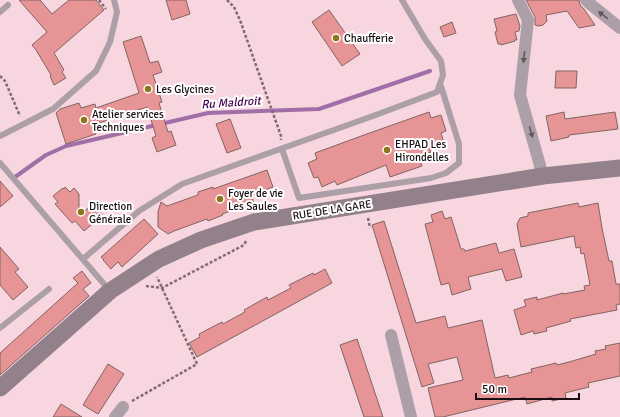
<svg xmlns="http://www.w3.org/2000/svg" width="620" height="417" viewBox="0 0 620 417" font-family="Signika,sans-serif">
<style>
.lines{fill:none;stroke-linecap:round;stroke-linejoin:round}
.stream{stroke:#a16fa8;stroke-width:4}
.building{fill:#e69495;stroke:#826463}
.path{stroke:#816b71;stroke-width:2.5;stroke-dasharray:3 2;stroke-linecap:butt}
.lane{stroke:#ac9fa7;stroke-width:6}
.street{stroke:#ac9fa7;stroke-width:12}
.secondary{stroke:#92808b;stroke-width:17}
.oneway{fill:#62565c}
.poi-dot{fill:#8e761b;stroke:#fff;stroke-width:1.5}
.labels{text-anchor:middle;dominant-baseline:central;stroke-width:4;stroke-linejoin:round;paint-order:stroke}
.poi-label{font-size:11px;fill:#190e11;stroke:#fff;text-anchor:start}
.street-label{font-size:11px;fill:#190e11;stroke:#fff}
.water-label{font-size:12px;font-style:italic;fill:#46034e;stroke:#fff}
</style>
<rect width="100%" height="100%" fill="#f8d6df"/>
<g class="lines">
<path class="stream" d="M15 177 46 155 66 146 208 113 319 109 430 71"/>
</g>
<path class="building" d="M19 0H40L52 14 69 0H96L104 10 54 53 64 70 62 72 66 78 54 85 50 76 51 75 36 50 32 45 47 32Z
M166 0H186L190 14 172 20Z
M526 0H579L580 5 584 9 595 25 579 28 567 11 546 15 547 21 543 25 538 26 535 25V17Z
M329 10 360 54 342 66 312 22Z
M516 14 520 26 519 31 515 32 517 40H514L515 41 501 45V44H498L495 32 497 31 494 19Z
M452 22 456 33 444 37 440 27Z
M141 36 150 63 158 61 162 72 153 75 162 102 159 103 168 132 171 131 176 145 157 152 152 138 156 136 147 107 93 125 96 134 66 144 56 113 60 109 79 103 81 108 95 104 96 108 139 93 123 42Z
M556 71H577L576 88H555Z
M429 112 431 118 441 115 446 131 441 133 444 143 430 148 431 152 418 156 422 166 390 177 386 165 337 185 335 181 322 187 318 177 314 178 308 163 317 159 315 153 364 135Z
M564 112 565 119 615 112 618 129 569 135V137L551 141 546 116Z
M230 119 241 148 227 153 216 124Z
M267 170 273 187 251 195 254 203 222 214 223 215 208 221 207 219 174 231 168 234 158 227V212L161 202 167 206 198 195V192L213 187V189Z
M0 181 13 196 0 207Z
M65 187 70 192 74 188 79 194V216L93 204 103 215 84 231 75 221 72 223 55 204 58 202 53 196 63 188 64 189Z
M578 203 579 207 598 203 602 228 609 261H612L616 284H620V304L616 305 617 310 570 319 571 321 546 328 547 331 534 334 533 331 521 335 514 310 526 306 524 300 537 297V300L563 293V294L585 290 584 286 590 285 584 253 581 254 580 247 576 248 574 236 521 247 517 224 520 218 528 216V213Z
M442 211 445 219 451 217 461 249H464L465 251 496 243 499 253 514 249 522 277 506 281 502 269 468 277 471 289 452 295 449 283 441 285 425 224 433 222 431 215Z
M144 219 158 234 122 267 118 262 111 269 103 260H104L101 257Z
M384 221 416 323 445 316 448 328 482 320 495 378 508 375 509 378 532 372 531 369 556 363 557 365 569 362 596 354 595 351 606 349 605 346 620 343V376L588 383 589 387 565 393 566 398 552 401V397L527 404 525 397 443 417H435L428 388 463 380 457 357 428 364 434 383 422 387 372 225Z
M0 247 19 269 15 272 28 287 13 300 0 285Z
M325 269 332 283 197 357 189 343 200 337 199 334 222 322 223 324 245 312 244 310 267 297 268 300 291 288 289 285 313 273 314 275Z
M82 271 91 283 83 289 89 296 0 375V353L78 283 73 278Z
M357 339 383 417H364L340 345Z
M108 364 124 374 98 414 83 405Z
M61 404 82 417H53Z"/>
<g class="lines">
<path class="path" d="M99 0 106 9
M227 0 234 7 240 20 281 136V140
M0 76 5 81 20 116
M368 218 370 228
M146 286 162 288 244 245 246 241
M132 401 197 364 157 277"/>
<path class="lane" d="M0 12 8 5
M0 136 53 109 96 71 110 42 117 12 114 0
M282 149 299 198 431 178 446 173 459 163V144L440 83
M0 163 110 291
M83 259 139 211 182 184 373 116 437 92 443 75 441 61 425 39 402 0
M0 328 49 289"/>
<path class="street" d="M518 0 528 20 520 95 543 176
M586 0 589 3 620 28
M391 335 411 417
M115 417 123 407"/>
<path class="secondary" d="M0 388 110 291 159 259 201 240 254 222 543 176 620 168"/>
</g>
<defs><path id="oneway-solid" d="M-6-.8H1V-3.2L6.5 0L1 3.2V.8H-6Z"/></defs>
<g class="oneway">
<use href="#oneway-solid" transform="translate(603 15) rotate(-142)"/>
<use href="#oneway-solid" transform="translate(524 57) rotate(96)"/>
<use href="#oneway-solid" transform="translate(531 132) rotate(74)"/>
</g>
<g class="poi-dot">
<circle cx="336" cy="38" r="4"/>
<circle cx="148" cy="89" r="4"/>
<circle cx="84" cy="120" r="4"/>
<circle cx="387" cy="150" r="4"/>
<circle cx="220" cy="199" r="4"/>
<circle cx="81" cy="212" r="4"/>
</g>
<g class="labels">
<g class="poi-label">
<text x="344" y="38">Chaufferie</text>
<text x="156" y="89">Les Glycines</text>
<text x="92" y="114">Atelier services<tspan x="92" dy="13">Techniques</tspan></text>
<text x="395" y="144">EHPAD Les<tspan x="395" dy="13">Hirondelles</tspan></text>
<text x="228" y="193">Foyer de vie<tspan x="228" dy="13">Les Saules</tspan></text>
<text x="89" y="206">Direction<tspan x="89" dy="13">Générale</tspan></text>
</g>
<g class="street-label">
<text transform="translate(332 210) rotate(-9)">RUE DE LA GARE</text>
</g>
<g class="water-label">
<text transform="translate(231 103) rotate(-4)">Ru Maldroit</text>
</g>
</g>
<path d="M476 393v6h103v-6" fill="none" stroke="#190e11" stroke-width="2"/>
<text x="482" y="393" font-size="12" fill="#190e11" stroke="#ffffff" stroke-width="3" paint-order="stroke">50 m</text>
</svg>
